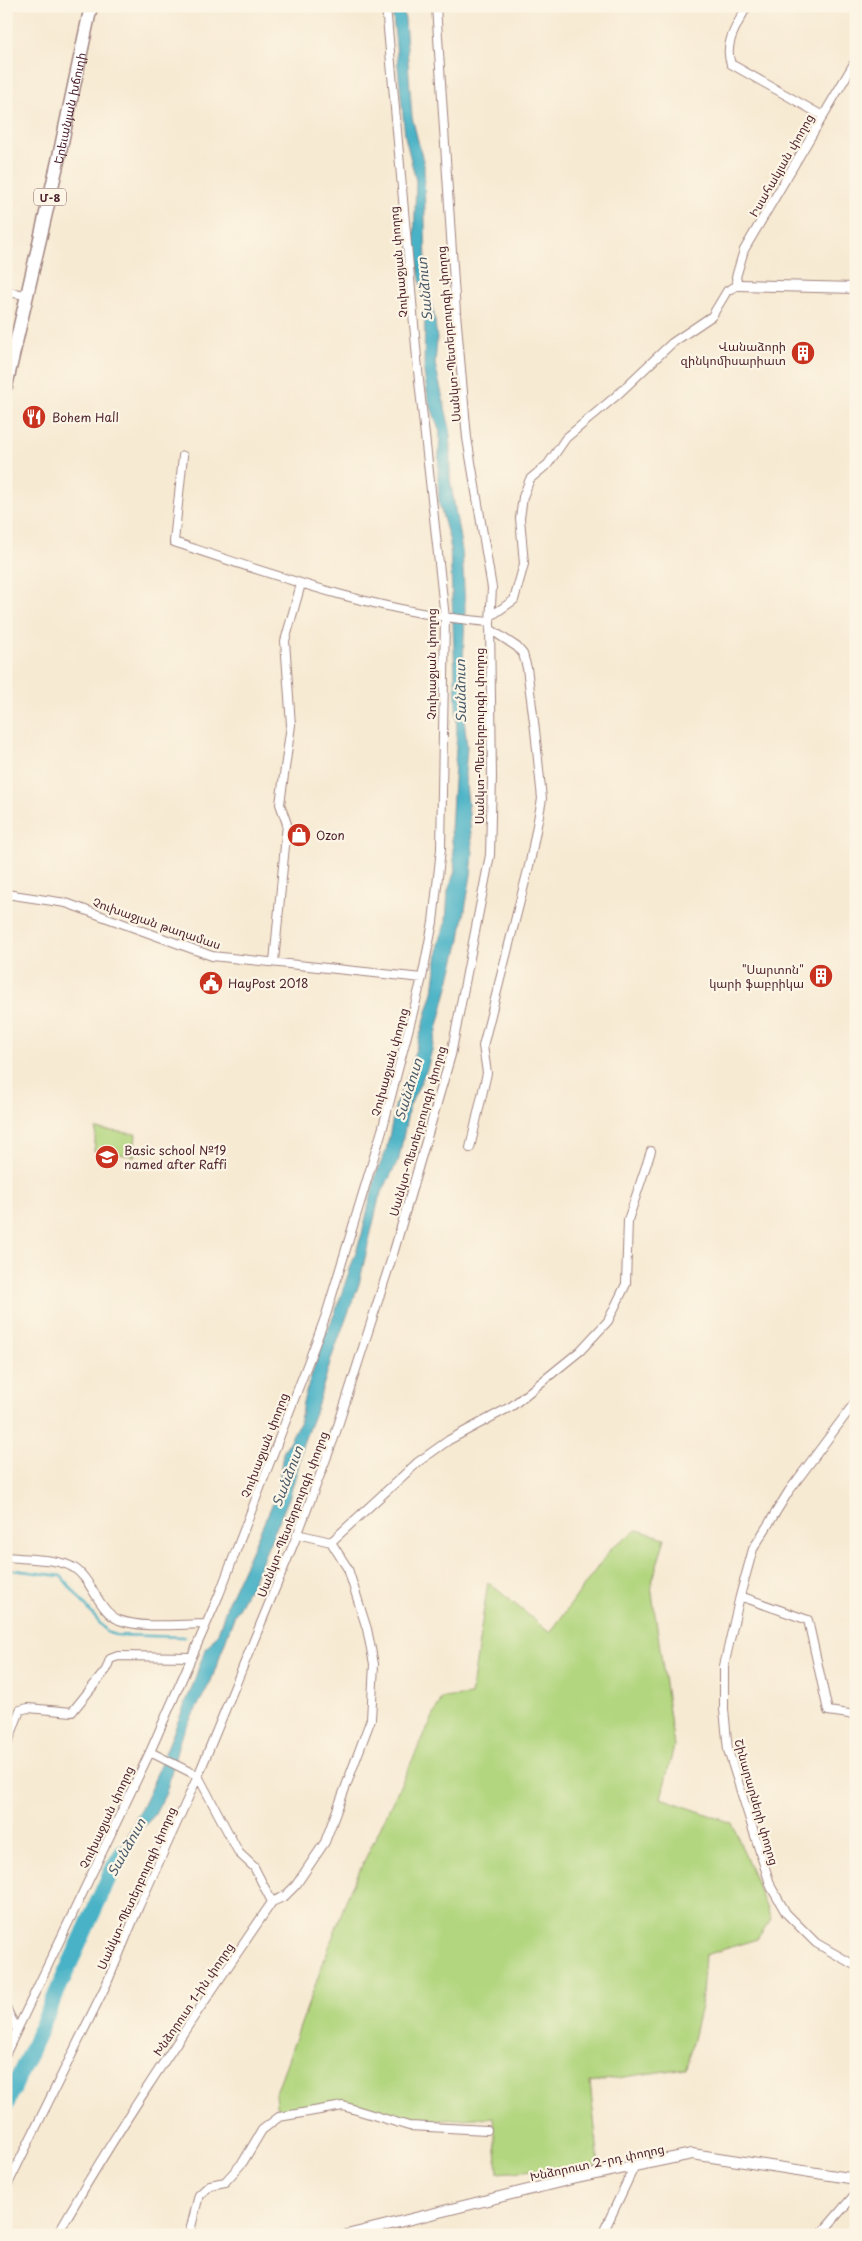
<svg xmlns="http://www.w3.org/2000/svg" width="862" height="2241" viewBox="0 0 862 2241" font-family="'Playpen Sans','Noto Sans Armenian',sans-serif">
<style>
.green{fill:#b2d67f;stroke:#7e7a55}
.water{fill:#48b2c6;stroke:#496878}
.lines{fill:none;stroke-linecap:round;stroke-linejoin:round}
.stream{stroke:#48b2c6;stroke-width:2.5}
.river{stroke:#48b2c6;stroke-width:16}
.minor-casing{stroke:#a0847f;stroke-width:10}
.tertiary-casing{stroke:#a0847f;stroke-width:12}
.trunk-casing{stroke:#a0847f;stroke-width:15}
.minor{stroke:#fff;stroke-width:8}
.tertiary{stroke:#fff;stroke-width:10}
.trunk{stroke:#fff;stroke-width:12}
.labels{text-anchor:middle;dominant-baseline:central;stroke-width:4.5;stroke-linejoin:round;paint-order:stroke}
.shield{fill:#fcf5e5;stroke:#7f5f63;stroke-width:1}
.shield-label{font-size:11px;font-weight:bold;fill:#4a1f2b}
.street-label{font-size:12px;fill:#4a1f2b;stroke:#fcf5e5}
.poi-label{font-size:12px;fill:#4a1f2b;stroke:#fcf5e5;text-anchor:start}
.water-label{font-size:14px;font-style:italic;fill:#495a69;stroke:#fcf5e5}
</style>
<rect width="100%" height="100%" fill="#fcf5e5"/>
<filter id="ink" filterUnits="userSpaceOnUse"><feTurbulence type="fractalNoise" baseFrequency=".02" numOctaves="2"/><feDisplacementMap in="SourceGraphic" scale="10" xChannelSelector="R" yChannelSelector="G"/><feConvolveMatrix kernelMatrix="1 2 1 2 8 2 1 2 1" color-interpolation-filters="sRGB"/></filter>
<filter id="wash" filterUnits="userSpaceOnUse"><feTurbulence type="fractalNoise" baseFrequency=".0096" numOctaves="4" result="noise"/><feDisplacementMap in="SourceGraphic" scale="20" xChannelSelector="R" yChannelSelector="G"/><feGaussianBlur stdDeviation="1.12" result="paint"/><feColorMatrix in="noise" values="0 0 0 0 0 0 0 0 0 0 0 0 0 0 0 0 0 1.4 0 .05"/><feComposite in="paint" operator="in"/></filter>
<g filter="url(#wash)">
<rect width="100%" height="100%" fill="#f7ead3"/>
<path class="green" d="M96 1129 136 1134 134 1156 94 1151Z
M637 1530 665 1538 651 1586 674 1746 661 1798 732 1823 771 1919 757 1939 705 1955 701 2006 686 2068 590 2082 599 2165 498 2173 493 2117 411 2122 342 2101 282 2113 276 2106 275 2095 348 1895 442 1698 471 1695 488 1582 550 1633 612 1547Z"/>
<path class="water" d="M392 6H403L405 20 412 117 424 165 426 274 435 321 437 339 435 364 450 429V479L462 551 465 607 462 700 467 746 465 775 473 854 471 875 459 944 427 1069 409 1107 399 1159 379 1198 359 1284 331 1359 317 1407 302 1446 298 1468 289 1498 254 1579 235 1614 211 1681 180 1739 166 1793 154 1816 135 1835 115 1871H112L111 1867 119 1855 150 1790 194 1682 200 1663 206 1649 218 1633 228 1602 277 1494 283 1453 300 1421 303 1402 322 1342 335 1313 362 1234 376 1174 386 1151 396 1104 408 1075 433 992 439 944 446 921 448 891 455 871 451 830 457 731 450 542 439 503 438 475 440 432 428 398 424 372 425 310 414 242 416 181 405 136Z"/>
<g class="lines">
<path class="stream" d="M6 1569 61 1576 107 1632 116 1635 184 1637"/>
<path class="river" d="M6 2105 114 1866 122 1853"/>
</g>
</g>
<g filter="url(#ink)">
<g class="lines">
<g class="minor-casing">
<path id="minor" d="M747 6C738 24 723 43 731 64L823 116
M6 292 27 295
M183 456 174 542C276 576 383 614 490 622
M491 616 514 600 524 564 520 518 523 497 530 479 548 464 566 438 616 396 672 343 712 316 727 291 738 285 736 277 744 250 856 60
M6 894 66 903 212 956 422 978
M274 962 287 824 280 804 291 725 285 641 301 584
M470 1148 487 1073 483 1046 530 862 542 799 535 730 527 668 523 654 517 647 490 629
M856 1401 789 1491 753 1549 740 1596 724 1666V1709L728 1750 771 1887 786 1913 816 1943 856 1966
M331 1542 418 1462 449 1440 512 1406 580 1351 608 1321 626 1284 628 1220 651 1151
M6 1557C24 1559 59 1558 74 1568 92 1579 98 1611 119 1620 142 1629 181 1624 206 1624
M740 1596 808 1620 828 1711 856 1715
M6 1748 20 1710 28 1708 72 1712 106 1670 110 1659 118 1656 192 1657
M272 1902 285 1896 296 1885 325 1842 371 1719 374 1664 367 1629 348 1569 331 1542 297 1534
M6 2008 17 2030
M6 2053 150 1752 219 1595 316 1342 326 1315 383 1127 422 978 433 922 441 849 445 618 419 381 386 6
M6 2188 107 1983 139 1906 198 1776 298 1533 334 1438 394 1251 451 1055 490 855 492 777 490 622 492 588 467 438 456 313 436 6
M57 2235C122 2120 198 2011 272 1902L254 1867 239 1853 198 1776 150 1752
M189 2235 199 2195 210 2185 225 2182 243 2162 262 2130 279 2117 343 2106 409 2126 487 2130
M602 2235 635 2165
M820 2235 856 2193"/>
</g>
<g class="tertiary-casing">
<path id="tertiary" d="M738 285 856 288
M347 2235 576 2178 692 2154 856 2179"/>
</g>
<g class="trunk-casing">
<g id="trunk">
<path id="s1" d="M6 386 58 161 91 6"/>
</g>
</g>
<use href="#minor" class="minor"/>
<use href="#tertiary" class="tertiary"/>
<use href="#trunk" class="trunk"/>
</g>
</g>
<defs>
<g id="building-disc" transform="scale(1.25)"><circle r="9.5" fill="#c8321e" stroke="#fcf5e5"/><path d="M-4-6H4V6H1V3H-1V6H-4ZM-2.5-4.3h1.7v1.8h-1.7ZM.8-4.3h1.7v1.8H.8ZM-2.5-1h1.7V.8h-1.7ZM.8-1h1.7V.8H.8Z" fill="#fff"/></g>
<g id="restaurant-disc" transform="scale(1.25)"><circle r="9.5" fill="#c8321e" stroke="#fcf5e5"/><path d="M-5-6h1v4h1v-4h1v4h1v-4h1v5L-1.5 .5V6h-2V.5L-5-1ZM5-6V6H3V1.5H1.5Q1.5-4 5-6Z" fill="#fff"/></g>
<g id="shop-disc" transform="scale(1.25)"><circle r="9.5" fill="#c8321e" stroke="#fcf5e5"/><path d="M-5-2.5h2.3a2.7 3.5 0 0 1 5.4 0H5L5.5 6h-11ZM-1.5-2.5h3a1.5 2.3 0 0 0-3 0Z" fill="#fff"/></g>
<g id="civic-disc" transform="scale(1.25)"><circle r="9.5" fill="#c8321e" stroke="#fcf5e5"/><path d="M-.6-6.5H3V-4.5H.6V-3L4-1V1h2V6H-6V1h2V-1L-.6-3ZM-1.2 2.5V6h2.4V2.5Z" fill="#fff"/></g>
<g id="school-disc" transform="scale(1.25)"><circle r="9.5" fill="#c8321e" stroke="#fcf5e5"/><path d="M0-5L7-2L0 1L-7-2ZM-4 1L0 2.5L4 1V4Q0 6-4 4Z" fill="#fff"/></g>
</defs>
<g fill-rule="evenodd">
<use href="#building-disc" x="803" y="353"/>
<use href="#restaurant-disc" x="34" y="417"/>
<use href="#shop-disc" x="299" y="835"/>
<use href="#building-disc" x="821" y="976"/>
<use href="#civic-disc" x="211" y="983"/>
<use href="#school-disc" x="107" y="1157"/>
</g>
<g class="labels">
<rect class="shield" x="34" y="188.5" width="32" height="17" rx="4"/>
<g class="shield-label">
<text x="50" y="197">Մ-8</text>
</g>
<g class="street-label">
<text stroke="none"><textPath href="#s1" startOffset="285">Երեւանյան խճուղի</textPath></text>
<text transform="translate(781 165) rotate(-60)">Իսահակյան փողոց</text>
<text transform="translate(398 262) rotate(-95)">Չուխաջյան փողոց</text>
<text transform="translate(448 334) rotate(-95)">Սանկտ-Պետերբուրգի փողոց</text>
<text transform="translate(431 664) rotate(-90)">Չուխաջյան փողոց</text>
<text transform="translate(479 736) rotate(-90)">Սանկտ-Պետերբուրգի փողոց</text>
<text transform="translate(157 923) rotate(19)">Չուխաջյան թաղամաս</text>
<text transform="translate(389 1062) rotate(-75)">Չուխաջյան փողոց</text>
<text transform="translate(417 1131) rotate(-74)">Սանկտ-Պետերբուրգի փողոց</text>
<text transform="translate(264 1445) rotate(-69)">Չուխաջյան փողոց</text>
<text transform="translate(292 1514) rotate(-69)">Սանկտ-Պետերբուրգի փողոց</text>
<text transform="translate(757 1802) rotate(74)">Շինարարների փողոց</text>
<text transform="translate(106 1817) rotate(-65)">Չուխաջյան փողոց</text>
<text transform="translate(136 1888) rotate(-66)">Սանկտ-Պետերբուրգի փողոց</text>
<text transform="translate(193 1999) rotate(-56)">Խնձորուտ 1-ին փողոց</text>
<text transform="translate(597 2162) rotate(-12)">Խնձորուտ 2-րդ փողոց</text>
</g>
<g class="poi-label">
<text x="786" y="346" text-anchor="end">Վանաձորի<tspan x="786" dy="14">զինկոմիսարիատ</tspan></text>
<text x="52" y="417">Bohem Hall</text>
<text x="316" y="835">Ozon</text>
<text x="804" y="969" text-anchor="end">"Սարտոն"<tspan x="804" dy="14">կարի ֆաբրիկա</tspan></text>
<text x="228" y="983">HayPost 2018</text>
<text x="124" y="1150">Basic school №19<tspan x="124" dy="14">named after Raffi</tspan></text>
</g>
<g class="water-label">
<text transform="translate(424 289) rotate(-95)">Տանձուտ</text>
<text transform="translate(460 691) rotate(-91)">Տանձուտ</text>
<text transform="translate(408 1089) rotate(-73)">Տանձուտ</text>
<text transform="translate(287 1476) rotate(-69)">Տանձուտ</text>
<text transform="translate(126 1847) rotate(-61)">Տանձուտ</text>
</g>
</g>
<rect width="862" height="2241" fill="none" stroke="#fcf5e5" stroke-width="25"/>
</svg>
